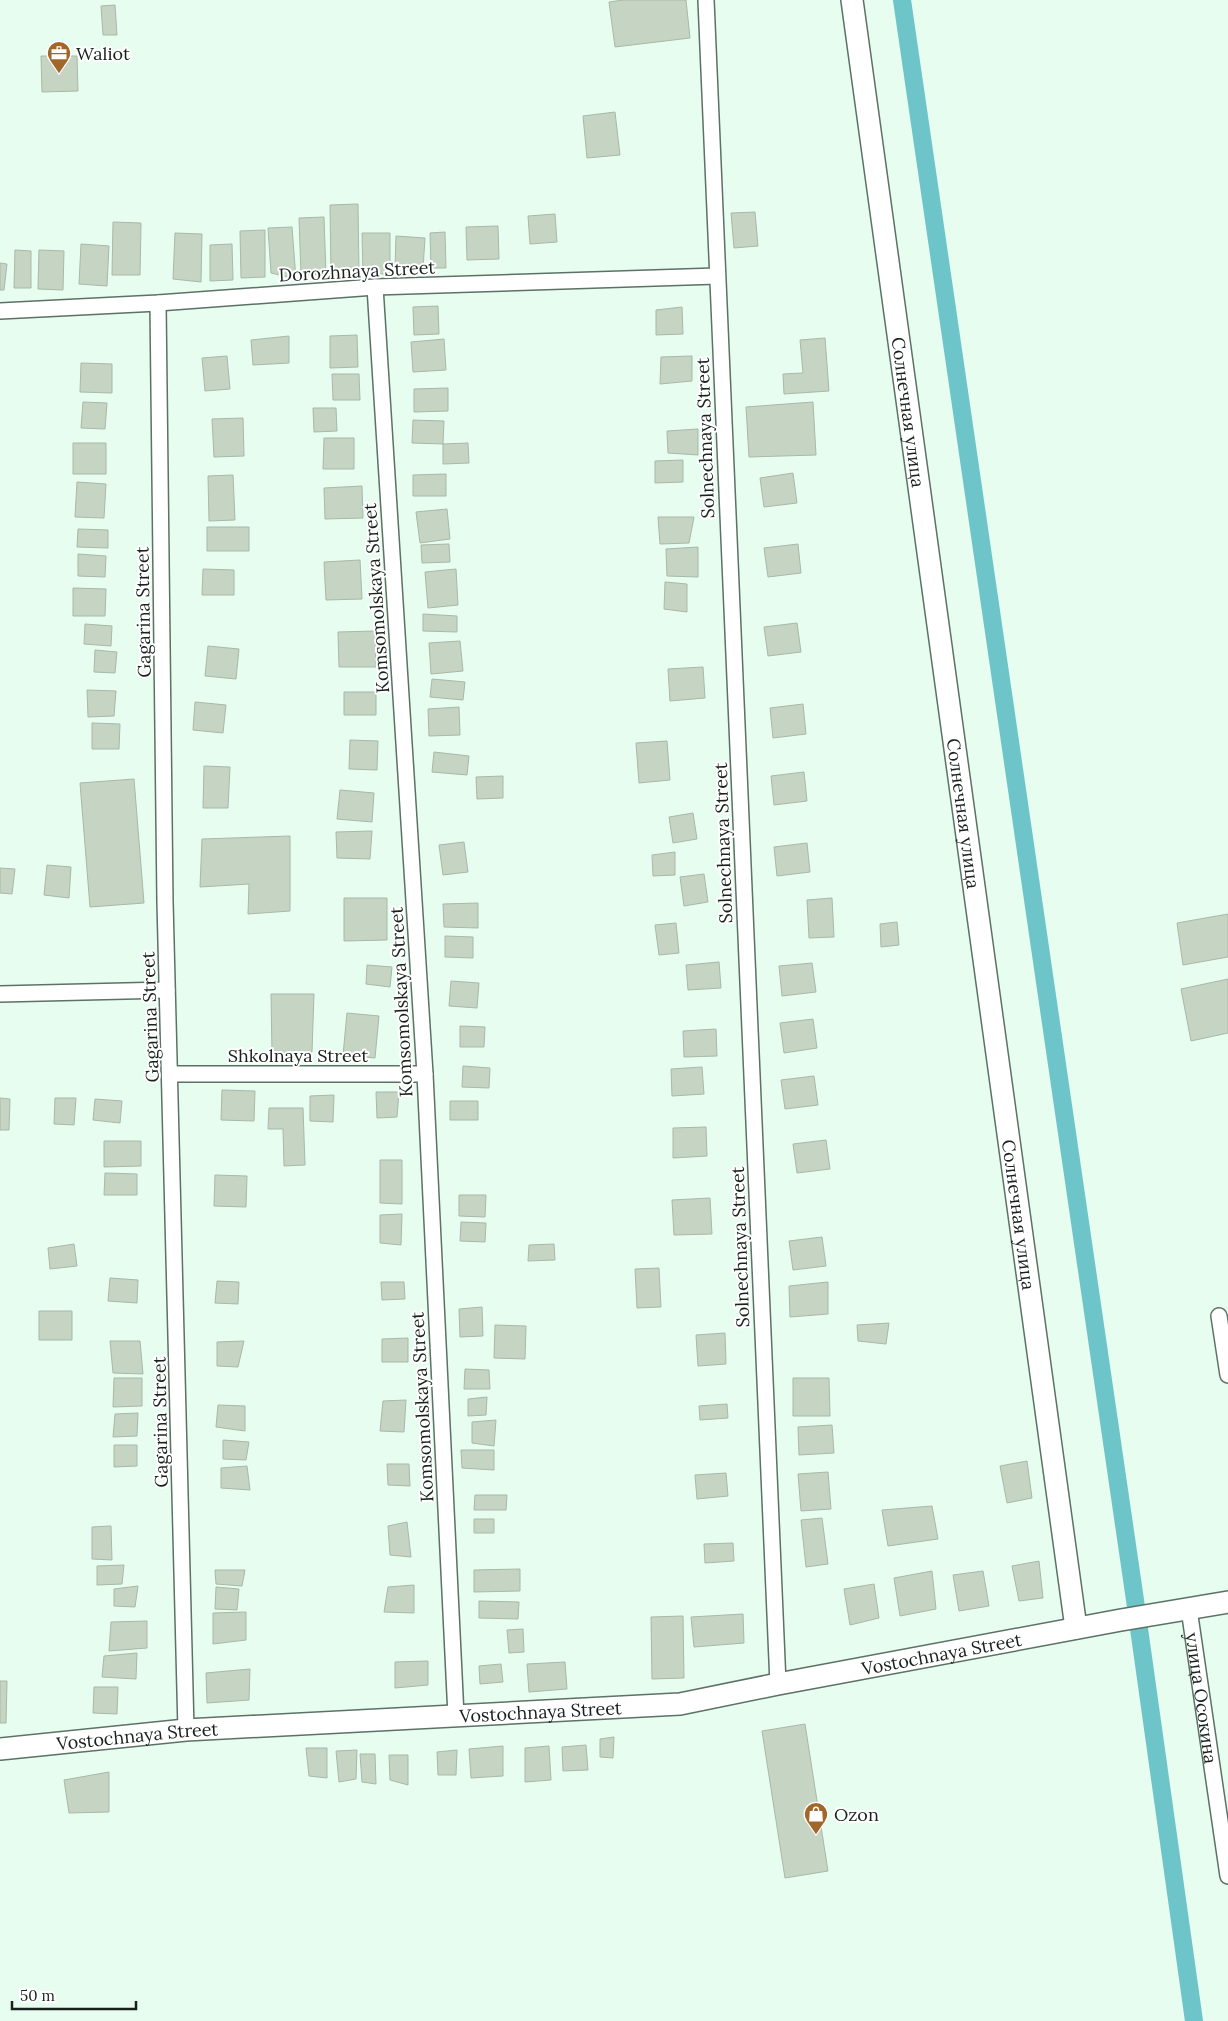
<svg xmlns="http://www.w3.org/2000/svg" width="1228" height="2021" viewBox="0 0 1228 2021" font-family="Lora,serif">
<style>
.lines{fill:none;stroke-linecap:round;stroke-linejoin:round}
.canal{stroke:#6dc5ca;stroke-width:18}
.building{fill:#c6d5c3;stroke:#a9b8a7}
.street-casing{stroke:#5d7166;stroke-width:18}
.secondary-casing{stroke:#5d7166;stroke-width:24}
.street{stroke:#fff;stroke-width:15}
.secondary{stroke:#fff;stroke-width:21}
.labels{text-anchor:middle;dominant-baseline:central;stroke-width:4;stroke-linejoin:round;paint-order:stroke}
.poi-label{font-size:18px;fill:#19211d;stroke:#fff;text-anchor:start}
.street-label{font-size:18px;fill:#19211d;stroke:#fff}
</style>
<rect width="100%" height="100%" fill="#e6fdf0"/>
<g class="lines">
<path class="canal" d="M902 0 1135 1600 1194 2021"/>
</g>
<path class="building" d="M623 0H686L690 38 615 47 609 2Z
M115 5 117 35H103L101 6Z
M41 56H77L78 91 42 92Z
M615 112 620 155 587 158 583 116Z
M358 204 359 272 331 273 330 205Z
M755 212 758 246 734 248 731 213Z
M555 214 557 242 530 244 528 216Z
M324 217 326 274 301 275 299 218Z
M113 222 141 223 140 275H112Z
M498 226 499 259 467 260 466 227Z
M292 227 296 279 271 273 268 228Z
M265 230V277L241 278 240 231Z
M445 232 446 268H431L430 233Z
M175 233 202 234 201 282 173 279Z
M362 233H390V274H363Z
M396 236 425 238 423 269 395 268Z
M81 244 109 246 107 286 79 284Z
M232 244 233 280 210 281V245Z
M15 250 31 251V288H14Z
M39 250 64 251 63 290 38 289Z
M0 263 7 264 4 290H0Z
M438 306 439 334 414 335 413 307Z
M682 307 683 334 656 335V310Z
M357 335 358 367 330 368V336Z
M289 336V363L253 365 251 340Z
M825 338 829 391 784 394 783 374 803 373 800 340Z
M444 339 446 370 413 372 411 342Z
M227 356 230 389 205 391 202 358Z
M692 356V381L660 384 661 357Z
M81 363 112 364V393L80 392Z
M332 374H359L360 400H333Z
M448 388V411L414 412V389Z
M83 402 107 403 105 429 81 428Z
M813 402 816 455 749 457 746 407Z
M313 408H336L337 431 314 432Z
M243 418 244 456 214 457 212 419Z
M413 420 444 421 443 444 412 443Z
M698 429V455L668 453 667 431Z
M324 438H354V469H323Z
M73 443H106V474H73Z
M468 443 469 463 443 464V444Z
M683 460V482L655 483V461Z
M793 473 797 503 764 507 760 478Z
M446 474V496H413V475Z
M233 475 235 520 209 521 208 476Z
M77 482 106 484 104 518 75 517Z
M362 486 363 518 325 519 324 488Z
M447 509 450 539 420 543 416 512Z
M658 517H694L689 543 660 544Z
M207 527H249V551H207Z
M78 529 108 530V548L77 547Z
M449 544 450 562 422 563 421 545Z
M798 544 801 573 768 577 764 548Z
M698 547V577L667 576 666 549Z
M78 554 106 556 105 577 78 576Z
M360 560 362 599 326 600 324 562Z
M203 569 234 570V595H202Z
M456 569 458 605 428 608 425 572Z
M665 582 687 584V612L664 609Z
M73 588 106 589 105 616H73Z
M423 614 457 616V632L423 631Z
M797 623 801 652 768 656 764 627Z
M85 624 112 626 111 646 84 644Z
M375 631 376 667H339L338 632Z
M460 641 463 671 431 674 429 643Z
M208 646 239 649 236 679 205 676Z
M95 650 117 652 115 673 94 672Z
M703 667 705 698 670 701 668 669Z
M432 679 465 682 463 700 430 697Z
M87 690 116 691 114 716 88 717Z
M344 692H376V715H344Z
M195 702 226 705 223 733 193 730Z
M803 704 806 734 773 738 770 708Z
M459 707 460 735 429 736 428 709Z
M92 723 120 724 119 749H92Z
M350 740 378 741 377 770 349 769Z
M667 741 670 780 639 783 636 743Z
M434 752 469 756 467 775 432 772Z
M204 766 230 767 228 808H203Z
M804 772 807 801 774 805 771 776Z
M503 776V798L477 799 476 777Z
M134 779 144 903 90 907 80 783Z
M340 790 374 793 372 822 337 819Z
M693 813 697 839 673 843 669 817Z
M372 831 370 859 337 858 336 832Z
M290 836V911L248 914 249 884 200 887 202 839Z
M464 842 468 872 443 875 439 845Z
M807 843 810 872 777 876 774 847Z
M675 852V875L653 876 652 855Z
M47 865 71 867 69 898 44 895Z
M0 868 15 869 12 894 0 893Z
M704 874 708 902 684 906 680 877Z
M344 898H387V940L344 941Z
M832 898 834 937 809 938 807 900Z
M478 903V928L444 927 443 904Z
M1228 914V957L1183 965 1177 923Z
M897 922 899 945 881 947 880 924Z
M676 923 679 953 659 955 655 925Z
M445 936 473 937V958L445 957Z
M719 962 721 988 688 990 686 965Z
M812 963 816 992 782 996 779 966Z
M367 965 392 967 390 987 366 984Z
M1228 979V1033L1191 1041 1181 989Z
M451 981 479 983 477 1008 449 1006Z
M271 994H314L312 1052 272 1054Z
M347 1013 379 1016 375 1058 343 1055Z
M813 1019 817 1048 784 1053 780 1023Z
M460 1026 485 1027 484 1047H460Z
M716 1029 717 1056 684 1057 683 1031Z
M463 1066 490 1068 489 1088 462 1087Z
M702 1067 704 1094 672 1096 671 1069Z
M814 1076 818 1105 785 1109 781 1080Z
M222 1090 255 1091 254 1121 221 1120Z
M376 1092H399L397 1117 377 1118Z
M334 1095 333 1122 310 1121V1096Z
M0 1098 10 1099 9 1130H0Z
M55 1098H76L74 1125 54 1124Z
M95 1099 122 1101 120 1123 93 1120Z
M450 1101H478V1120H450Z
M269 1108H303L305 1165 284 1166 283 1129H268Z
M706 1127 707 1156 673 1158V1128Z
M826 1140 830 1169 797 1173 793 1144Z
M104 1141H141V1166L104 1167Z
M380 1160H402V1204L380 1203Z
M105 1173 137 1174V1195H104Z
M215 1175 247 1176 246 1207 214 1206Z
M459 1195H486L485 1217 459 1216Z
M710 1198 712 1234 674 1235 672 1200Z
M402 1214 401 1245 380 1243V1215Z
M461 1222 486 1223 485 1242 460 1241Z
M822 1237 826 1266 793 1270 789 1241Z
M74 1244 77 1266 50 1269 48 1248Z
M554 1244 555 1260 528 1261 529 1245Z
M659 1268 661 1307 637 1308 635 1269Z
M110 1278 138 1280 137 1303 108 1301Z
M217 1281 239 1282 238 1304 215 1303Z
M381 1282H404L405 1299 382 1300Z
M828 1282V1314L790 1317 789 1286Z
M482 1307 483 1336 460 1337 459 1309Z
M39 1311H72V1340H39Z
M889 1323 886 1344 858 1341 857 1325Z
M495 1325 526 1326 525 1359 494 1358Z
M725 1333 726 1364 698 1366 696 1335Z
M408 1338V1362H382V1339Z
M110 1341H140L143 1374 113 1373Z
M244 1341 238 1367 217 1366V1342Z
M465 1369 489 1370 490 1389H464Z
M114 1378H142V1406L113 1407Z
M793 1378H829L830 1416H793Z
M487 1397 486 1415 468 1416V1399Z
M406 1400 404 1432 380 1431 383 1401Z
M727 1404 728 1418 700 1420 699 1406Z
M218 1405 245 1406V1431L216 1427Z
M138 1413 137 1436 113 1437 115 1414Z
M496 1420 494 1446 472 1443V1422Z
M832 1425 834 1453 799 1455 798 1427Z
M223 1440 249 1442 246 1460 223 1459Z
M114 1445H137V1466L114 1467Z
M461 1450H494V1470L462 1468Z
M1027 1461 1032 1498 1007 1503 1000 1466Z
M387 1464H409L410 1486 388 1485Z
M247 1466 250 1490 221 1488V1468Z
M828 1472 831 1509 801 1511 798 1474Z
M726 1473 728 1496 697 1499 695 1475Z
M475 1495H507L506 1510H474Z
M932 1506 938 1539 888 1546 882 1510Z
M822 1518 828 1564 806 1567 801 1520Z
M474 1519H494V1533H474Z
M407 1522 411 1557 390 1555 388 1526Z
M111 1526 112 1560 92 1559V1527Z
M733 1543 734 1561 705 1563 704 1544Z
M1039 1561 1043 1598 1019 1601 1012 1566Z
M124 1565 122 1584 97 1585V1566Z
M520 1569V1591L474 1592V1570Z
M215 1570H245L242 1586 216 1584Z
M932 1571 936 1609 900 1616 894 1578Z
M983 1571 989 1606 959 1611 953 1575Z
M874 1584 879 1618 850 1625 844 1589Z
M414 1585V1613L384 1612 388 1587Z
M138 1586 135 1607 114 1606V1589Z
M216 1587 239 1589 237 1610 215 1609Z
M479 1601 519 1602 518 1619 479 1618Z
M246 1612V1640L213 1644V1613Z
M743 1614 744 1643 694 1647 691 1617Z
M683 1616 684 1678 652 1679 651 1617Z
M147 1621V1648L109 1651 111 1622Z
M523 1629 524 1652 509 1653 507 1630Z
M137 1653 136 1679 102 1677 104 1656Z
M428 1661V1685L395 1688V1662Z
M565 1662 567 1689 529 1692 527 1664Z
M501 1664 503 1682 480 1684 479 1666Z
M250 1669 249 1700 207 1703 206 1673Z
M0 1681H7L6 1723H0Z
M94 1687H118L117 1714 93 1713Z
M805 1724 828 1871 785 1878 762 1731Z
M614 1737 613 1758 600 1757V1739Z
M586 1745 588 1770 563 1771 562 1747Z
M503 1746V1776L471 1778 469 1749Z
M549 1746 551 1780 525 1782V1748Z
M306 1748H327V1778L309 1776Z
M357 1750 356 1779 339 1782 336 1751Z
M457 1750 456 1775H438L437 1752Z
M360 1754H375L376 1784 362 1782Z
M389 1755H408V1785L390 1780Z
M109 1772V1812L69 1813 64 1780Z"/>
<g class="lines">
<g class="street-casing">
<g id="street">
<path d="M706 0 778 1684"/>
<path d="M375 287 425 1074 456 1716"/>
<path d="M158 303 165 902 186 1730"/>
<path d="M0 311 158 303 375 287 717 276"/>
<path d="M0 994 167 990"/>
<path d="M170 1074H425"/>
<path d="M1219 1316 1228 1375"/>
<path id="s1" d="M1189 1609 1228 1876"/>
</g>
</g>
<g class="secondary-casing">
<g id="secondary">
<path id="s2" d="M852 0 1076 1628"/>
<path id="s3" d="M0 1749 186 1730 680 1704 778 1684 1121 1620 1228 1602"/>
</g>
</g>
<use href="#street" class="street"/>
<use href="#secondary" class="secondary"/>
</g>
<defs>
<g id="office-pin" transform="scale(1.25)"><path d="M0 17L-7.5 6A9.5 9.5 0 1 1 7.5 6Z" fill="#a26728" stroke="#fff"/><path d="M-6-3h4V-5.5h4V-3h4V5H-6ZM-1-4.5V-3h2v-1.5ZM-6 0V1H6V0Z" fill="#fff"/></g>
<g id="shop-pin" transform="scale(1.25)"><path d="M0 17L-7.5 6A9.5 9.5 0 1 1 7.5 6Z" fill="#a26728" stroke="#fff"/><path d="M-5-2.5h2.3a2.7 3.5 0 0 1 5.4 0H5L5.5 6h-11ZM-1.5-2.5h3a1.5 2.3 0 0 0-3 0Z" fill="#fff"/></g>
</defs>
<g fill-rule="evenodd">
<use href="#office-pin" x="59" y="53"/>
<use href="#shop-pin" x="816" y="1814"/>
</g>
<g class="labels">
<g class="poi-label">
<text x="76" y="53">Waliot</text>
<text x="834" y="1814">Ozon</text>
</g>
<g class="street-label">
<text transform="translate(357 271) rotate(-3)">Dorozhnaya Street</text>
<text stroke="none"><textPath href="#s2" startOffset="416">Солнечная улица</textPath></text>
<text transform="translate(705 438) rotate(-92)">Solnechnaya Street</text>
<text transform="translate(376 598) rotate(-94)">Komsomolskaya Street</text>
<text transform="translate(143 612) rotate(-91)">Gagarina Street</text>
<text stroke="none"><textPath href="#s2" startOffset="821">Солнечная улица</textPath></text>
<text transform="translate(723 843) rotate(-92)">Solnechnaya Street</text>
<text transform="translate(401 1002) rotate(-93)">Komsomolskaya Street</text>
<text transform="translate(150 1017) rotate(-92)">Gagarina Street</text>
<text x="298" y="1055">Shkolnaya Street</text>
<text stroke="none"><textPath href="#s2" startOffset="1226">Солнечная улица</textPath></text>
<text transform="translate(740 1247) rotate(-92)">Solnechnaya Street</text>
<text transform="translate(422 1407) rotate(-93)">Komsomolskaya Street</text>
<text transform="translate(160 1422) rotate(-91)">Gagarina Street</text>
<text stroke="none"><textPath href="#s3" startOffset="948">Vostochnaya Street</textPath></text>
<text stroke="none"><textPath href="#s1" startOffset="90">улица Осокина</textPath></text>
<text stroke="none"><textPath href="#s3" startOffset="542">Vostochnaya Street</textPath></text>
<text stroke="none"><textPath href="#s3" startOffset="138">Vostochnaya Street</textPath></text>
</g>
</g>
<path d="M12 2001v8h124v-8" fill="none" stroke="#19211d" stroke-width="2.5"/>
<text x="20" y="2001" font-size="15" fill="#19211d" stroke="#ffffff" stroke-width="4" paint-order="stroke">50 m</text>
</svg>
